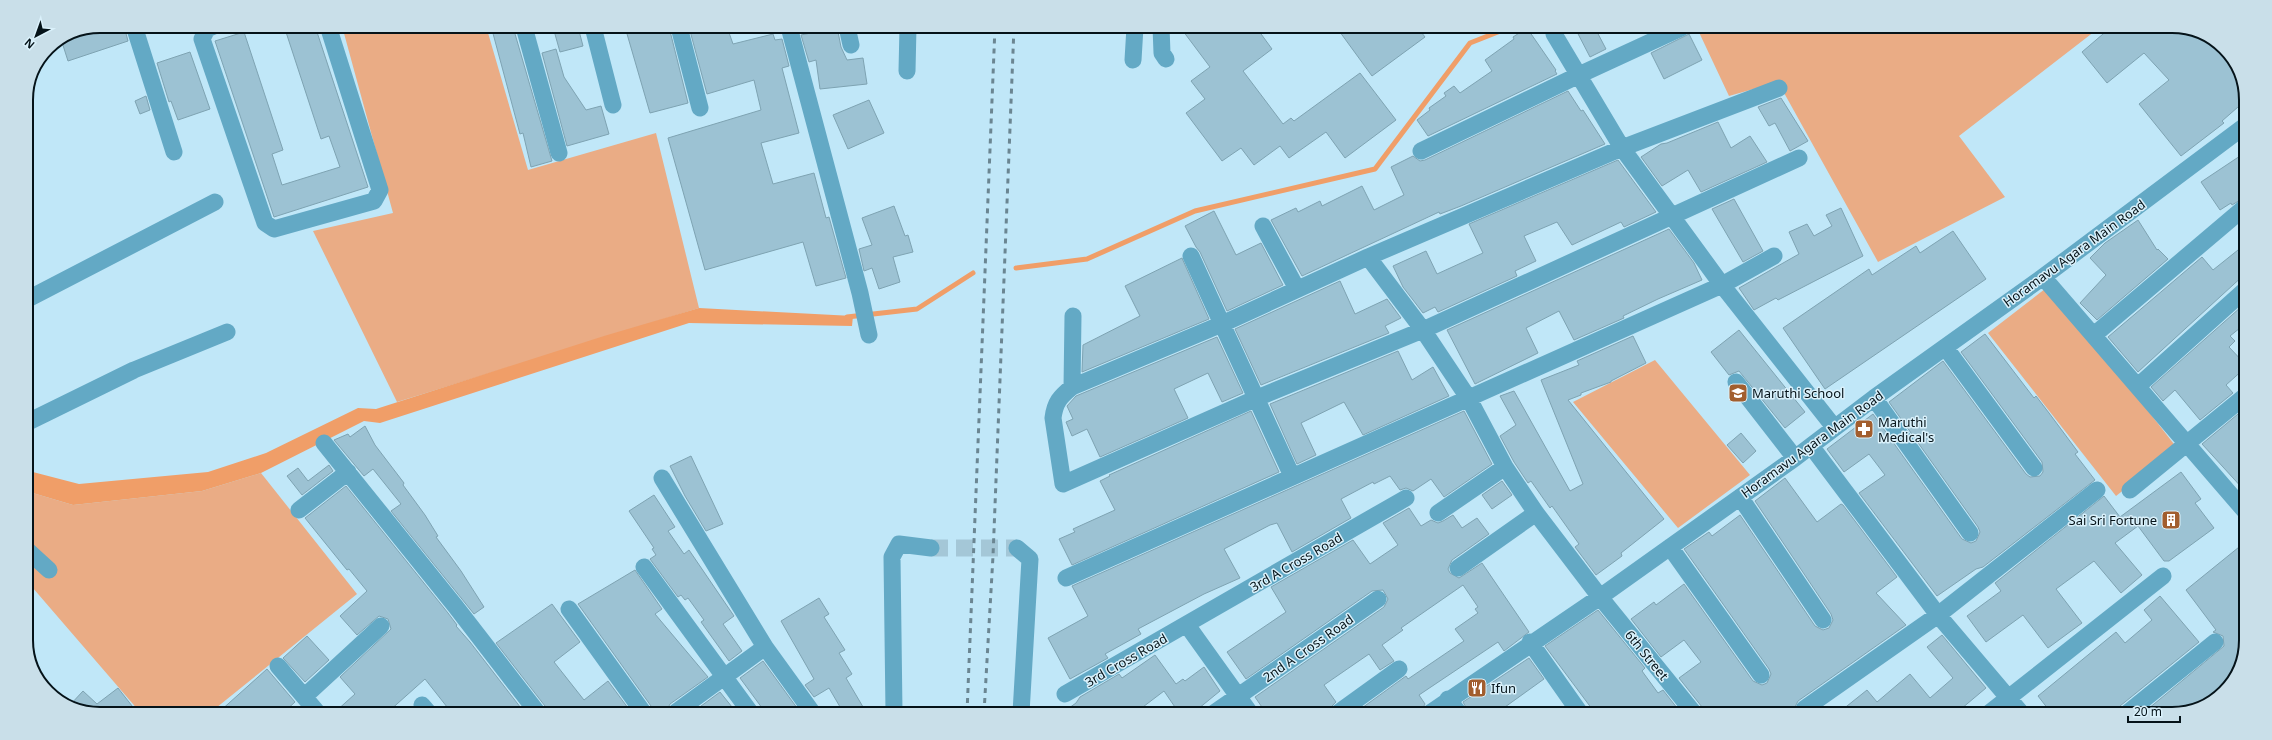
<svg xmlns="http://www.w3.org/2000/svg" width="2272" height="740" viewBox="0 0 2272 740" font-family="'Noto Sans',sans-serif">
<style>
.green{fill:#eaac85}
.water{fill:#f09e68}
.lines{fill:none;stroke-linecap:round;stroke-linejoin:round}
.stream{stroke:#f09e68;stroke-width:5}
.building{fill:#9cc2d3;stroke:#7ea3b2}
.minor-tunnel{stroke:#a4c7d7;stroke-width:17;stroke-dasharray:17 8;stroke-linecap:butt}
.minor{stroke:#63a9c5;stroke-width:17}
.rail{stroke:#6b8692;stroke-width:3;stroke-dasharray:5 5;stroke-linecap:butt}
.labels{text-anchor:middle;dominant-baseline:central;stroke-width:3;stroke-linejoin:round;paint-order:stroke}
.street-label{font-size:13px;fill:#051319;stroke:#daf1fb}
.poi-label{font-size:13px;fill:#051319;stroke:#daf1fb;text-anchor:start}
.rim{fill:none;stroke:#051319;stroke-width:2}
</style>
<rect width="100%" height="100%" fill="#c0e7f8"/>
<path class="green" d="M342 26H486L528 170 656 133 699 308 397 402 313 231 393 213Z
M1697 28H2099L1959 136 2005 197 1878 262 1778 82 1729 96Z
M2050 285 2177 448 2116 496 1988 333Z
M1655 360 1750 475 1678 528 1573 402Z
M261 473 357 594 211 712 139 711 26 580V491L73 505 202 491Z"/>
<path class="water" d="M699 308 853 316 852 326 689 323 380 423 364 421 261 473 202 491 73 505 26 491 29 471 79 484 208 472 266 453 358 408 376 409 604 336Z"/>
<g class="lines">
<path class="stream" d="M1016 268 1087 259 1195 211 1375 169 1470 43 1508 28
M847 317 917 309 973 273"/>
</g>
<path class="building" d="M100 26H124L128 41 68 61 61 39 72 32Z
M284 26H315L368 187 274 217 215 41 244 32 283 150 272 154 282 185 340 167 329 136 321 139Z
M491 26 513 27 552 161 531 167 523 133 520 134Z
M553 27H578L583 46 560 52Z
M625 27H669L688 103 650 113Z
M689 27H727L733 44 773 34 775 40 782 39 789 66 782 68 799 133 761 143 773 184 814 173 826 218 829 217 846 278 816 286 803 242 705 270 668 138 761 110 754 80 707 94Z
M809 27H837L841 47 847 60 863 58 867 84 820 89 816 60 809 62 801 35 811 33Z
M1180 27H1256L1272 49 1243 71 1283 124 1291 118 1294 121 1360 73 1396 120 1345 158 1326 132 1289 158 1280 146 1254 165 1241 148 1222 161 1186 113 1205 99 1191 81 1210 67Z
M1337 28H1418L1425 37 1372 76Z
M1527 28 1556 70 1555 71 1557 74 1428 136 1417 120 1430 110 1429 108 1446 96 1444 93 1454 86 1460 93 1492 71 1485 60 1514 39 1513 37Z
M1575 28H1595L1606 49 1590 57Z
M2110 28 2191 29 2228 52 2246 95V100L2222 121 2224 123 2181 156 2139 104 2169 80 2144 53 2107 83 2082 52Z
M1689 34 1702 60 1664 79 1651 53Z
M556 49 564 77 586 110 601 106 609 134 567 146 542 53Z
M190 52 210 109 178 120 171 101 169 102 157 63Z
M1568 91 1581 111 1583 110 1605 144 1461 206 1440 214 1439 212 1302 276 1271 220 1296 208 1298 212 1320 201 1322 206 1362 186 1374 210 1404 195 1391 167 1413 156 1420 161 1425 160Z
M146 96 150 110 140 114 135 101Z
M1781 98 1808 141 1790 151 1775 123 1769 126 1758 107Z
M869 100 884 133 848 149 833 115Z
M1718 122 1731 148 1750 136 1767 162 1701 192 1688 170 1662 186 1641 157 1661 144 1667 143Z
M2246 152 2245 197 2232 205 2231 203 2220 210 2201 182Z
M1618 160 1656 212 1624 227 1621 222 1572 245 1557 222 1524 236 1536 261 1515 271 1517 276 1438 312 1435 307 1423 313 1403 287 1393 266 1426 251 1437 274 1483 253 1469 224Z
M1734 199 1763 251 1743 262 1712 209Z
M894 206 905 236 908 235 913 252 893 257 900 282 879 289 872 268 864 271 859 249 872 245 862 218Z
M1841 208 1863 256 1778 300 1776 298 1754 310 1739 288 1799 254 1789 232 1807 224 1814 236 1832 226 1826 215Z
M1214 211 1236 255 1261 243 1283 285 1227 311 1200 252 1196 247 1185 226Z
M2138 220 2157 250 2158 249 2168 259 2097 320 2080 303 2106 275 2090 258 2105 243Z
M1669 229 1694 263 1702 280 1658 299 1623 316 1624 318 1574 340 1559 311 1526 328 1538 353 1475 384 1447 330Z
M1953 231 1986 279 1825 389 1783 328 1869 269 1872 275 1916 246 1920 253Z
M2238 250 2245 258V274L2138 372 2108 337 2202 257 2213 270Z
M1182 258 1209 319 1082 372 1083 345 1140 316 1125 286Z
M1340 281 1355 314 1387 299 1401 318 1385 326 1389 333 1261 385 1235 329Z
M2241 307 2245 312V324L2230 336 2235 341 2229 347 2245 364V368L2226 385 2233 393 2200 420 2175 390 2163 401 2151 387Z
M1739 330 1805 412 1785 428 1739 371 1729 375 1711 352Z
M1985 334 2034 398 2036 396 2049 413 2078 452 2075 454 2095 480 1983 567 1976 569 1937 596 1859 493 1885 475 1869 454 1844 472 1827 449 1873 414 1962 539 1971 543 1976 541 1980 532 1978 527 1889 402 1943 361 2026 474 2030 477 2040 476 2043 472 2042 462 1961 352Z
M1633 336 1646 363 1611 381V382L1581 393V395L1568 400 1664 519 1621 553 1622 556 1596 575 1575 547 1579 544 1552 506 1550 508 1531 481 1528 483 1514 462 1500 436 1516 425 1500 396 1514 391 1570 491 1583 484 1541 380 1579 365 1577 361Z
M1217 337 1243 393 1222 402 1208 373 1174 389 1188 418 1100 457 1087 429 1072 436 1066 422 1073 419 1067 406 1076 396Z
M1398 351 1412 380 1433 367 1449 396 1363 435 1344 402 1301 423 1316 455 1297 464 1270 404Z
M2244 409V490L2202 444Z
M1251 411 1279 472 1072 565 1059 539 1075 532 1073 529 1115 510 1100 481 1110 476 1109 475Z
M1464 411 1492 464 1444 497 1431 479 1413 491 1406 488 1400 490 1390 476 1374 484 1373 482 1341 499 1351 518 1292 552 1277 523 1270 525 1224 549 1240 578 1204 594 1138 629 1141 634 1105 654 1108 658 1070 679 1048 638 1088 616 1072 586Z
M365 426 375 445 404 483 403 485 425 515 438 536 436 537 461 571 484 607 474 614 391 511 401 504 373 469 364 476 334 440 348 434 350 437Z
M1741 433 1756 451 1743 463 1727 445Z
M691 456 723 524 706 531 685 496 670 466Z
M329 465 333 471 302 495 287 476 298 468 308 481Z
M2181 472 2201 499 2195 503 2214 528 2169 561H2164L2138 526 2115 543 2142 575 2121 593 2094 561 2056 589 2082 623 2048 648 2023 615 1986 642 1967 616 2001 591 1995 583 2104 496 2120 517Z
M1785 478 1817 522 1841 504 1843 505 1897 577 1876 593 1906 625 1798 701 1794 709 1788 714 1704 713 1702 707 1679 678 1701 662 1684 640 1661 657 1631 619 1654 602 1656 605 1684 584 1753 681 1762 685 1767 683 1771 674 1769 669 1684 549 1709 532 1712 536 1740 515 1815 626 1823 630 1829 628 1833 620 1831 614 1755 501Z
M1502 481 1512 495 1492 509 1482 495Z
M346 486 448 613 457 625 456 626 470 642 524 712H451L425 679 388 712H335L355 694 340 677 391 629 388 619 379 616 357 635 340 616 367 591 349 569 347 570 305 518Z
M654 495 675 527 668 531 684 554 689 550 734 616 723 624 742 651 729 661 701 622 704 620 688 598 685 600 681 595 678 597 650 559 656 555 652 549 654 548 629 511Z
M1409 508 1421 526 1431 520 1438 523 1443 521 1453 515 1462 528 1477 518 1489 534 1452 560 1448 569 1450 573 1459 578 1482 563 1529 632 1504 651 1498 642 1419 695 1425 704 1420 713H1355L1406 676 1408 679 1464 641 1455 629 1478 613 1475 609 1478 607 1463 585 1401 628 1403 630 1382 645 1394 661 1380 670 1369 654 1324 685 1336 702 1329 709 1328 713H1266L1255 697 1384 607 1388 599 1383 590 1372 591 1246 679 1227 652 1286 612 1271 587 1353 540 1370 564 1398 545 1383 523Z
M2244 543 2243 659 2217 698 2172 714H2142L2224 646 2223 636 2213 632 2216 630 2186 590Z
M635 570 662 609 655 614 708 677 670 704 666 712H653L651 706 578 604Z
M2160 596 2199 642 2120 706 2116 714H2052L2038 696 2116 632 2125 643 2152 620 2144 610Z
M819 598 829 614 824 617 845 650 839 653 852 674 846 678 866 712H843L829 688 814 697 805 685 814 679 781 621Z
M552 604 580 642 554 662 584 700 608 681 631 712H547L545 706 496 643Z
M1598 610 1645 668 1642 671 1658 693 1663 690 1681 713H1595L1545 646Z
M1942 635 1986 688 1955 714H1837L1867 690 1877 702 1910 674 1930 698 1953 678 1927 647Z
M307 636 329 660 305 682 283 658Z
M1155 655 1176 684 1183 679 1185 681 1204 667 1220 691 1193 713H1179L1164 691 1135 713H1062L1076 703 1080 697 1119 674 1122 678Z
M1529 658 1544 679 1505 707 1509 713H1469L1463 702Z
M763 661 800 712H765L740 678Z
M267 669 295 702 284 712H219Z
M118 688 136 711H81L70 705 83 691 97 704Z
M720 692 736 712H693Z"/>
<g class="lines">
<path class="minor-tunnel" d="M931 548H1017"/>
<path class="minor" d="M134 26 174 152
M214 26 207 29 202 39 265 223 274 229 374 201 380 190 328 26
M524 27 559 153
M593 27 613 105
M679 27 700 108
M789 27 860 293 869 335
M847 27 851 45
M1161 27 1162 53 1166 59
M1554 34 1622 148 1722 285 1834 427
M1133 60 1135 27
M907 71 908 27
M1421 151 1579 75 1681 28
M1263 226 1297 289
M1368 257 1423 330 1469 399 1505 467 1536 513 1600 597 1694 713
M2043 277 2244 510
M26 300 215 202
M1073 316 1072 387 1222 324 1191 256
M2094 335 2245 207
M1945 347 2034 468
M1736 382 1795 458
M2138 386 2245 290
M1072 387C1060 397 1055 402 1053 418L1063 484 1257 398 1423 330 1799 158
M1874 398 1970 533
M26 423 134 370 227 332
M324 443 456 607 537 712
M1811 446 1938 615 2022 714
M1292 476 1222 324 1368 257 1622 148 1779 88
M662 478 765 647
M2130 490 2245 396
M1740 497 1823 620
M299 510 348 472
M1438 513 1505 467
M1670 547 1761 675
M1017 548 1030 559 1021 713
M26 549 49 570
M644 567 750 712
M1458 568 1536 513
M1066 578 1722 285 1774 256
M569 609 643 712
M1187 625 1250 713
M1530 642 1580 713
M278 666 317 712
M1065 694 1406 498
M305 696 381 626
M1448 699 1459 713
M422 705 428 712
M1804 709 1938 615 2097 490
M676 712 765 647 812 712
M894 712 892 557 899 544 931 548
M1214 713 1378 599
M1338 713 1399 669
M1430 713 1600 597 1795 458 1874 398 2043 277 2246 125
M1988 714 2163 576
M2126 714 2215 642"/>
<path class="rail" d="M967 713 995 27
M984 713 993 556 1014 27"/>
</g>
<defs>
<g id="school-square" transform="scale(1)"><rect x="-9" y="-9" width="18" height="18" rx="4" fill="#a25e2e" stroke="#daf1fb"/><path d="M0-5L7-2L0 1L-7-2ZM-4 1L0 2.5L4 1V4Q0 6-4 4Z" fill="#fff"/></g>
<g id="pharmacy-square" transform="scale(1)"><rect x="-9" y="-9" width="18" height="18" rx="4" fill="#a25e2e" stroke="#daf1fb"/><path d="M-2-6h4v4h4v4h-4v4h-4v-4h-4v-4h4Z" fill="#fff"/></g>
<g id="building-square" transform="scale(1)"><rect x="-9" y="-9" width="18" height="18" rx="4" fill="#a25e2e" stroke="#daf1fb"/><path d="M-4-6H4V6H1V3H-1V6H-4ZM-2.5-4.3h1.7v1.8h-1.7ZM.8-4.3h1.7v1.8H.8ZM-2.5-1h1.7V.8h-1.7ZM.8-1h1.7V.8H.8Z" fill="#fff"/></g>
<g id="restaurant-square" transform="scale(1)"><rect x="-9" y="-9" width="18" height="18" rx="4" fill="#a25e2e" stroke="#daf1fb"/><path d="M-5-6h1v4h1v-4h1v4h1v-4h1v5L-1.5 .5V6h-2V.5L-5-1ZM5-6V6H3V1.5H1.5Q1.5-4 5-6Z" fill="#fff"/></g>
</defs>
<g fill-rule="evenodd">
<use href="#school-square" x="1738" y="393"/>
<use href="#pharmacy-square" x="1864" y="429"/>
<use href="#building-square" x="2171" y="520"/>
<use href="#restaurant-square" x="1477" y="688"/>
</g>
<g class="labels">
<g class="street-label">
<text transform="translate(2074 253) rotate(-36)">Horamavu Agara Main Road</text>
<text transform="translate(1812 444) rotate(-36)">Horamavu Agara Main Road</text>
<text transform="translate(1296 562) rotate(-30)">3rd A Cross Road</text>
<text transform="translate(1308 648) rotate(-35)">2nd A Cross Road</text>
<text transform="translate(1647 655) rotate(51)">6th Street</text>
<text transform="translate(1126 660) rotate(-30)">3rd Cross Road</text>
</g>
<g class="poi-label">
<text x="1752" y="393">Maruthi School</text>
<text x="1878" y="422">Maruthi<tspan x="1878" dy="15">Medical's</tspan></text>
<text x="2157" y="520" text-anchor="end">Sai Sri Fortune</text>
<text x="1491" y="688">Ifun</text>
</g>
</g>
<path d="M0 0H2272V740H0ZM100 33H2172A67 67 0 0 1 2239 100V640A67 67 0 0 1 2172 707H100A67 67 0 0 1 33 640V100A67 67 0 0 1 100 33Z" fill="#c9dfe9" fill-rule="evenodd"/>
<path class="rim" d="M100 33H2172A67 67 0 0 1 2239 100V640A67 67 0 0 1 2172 707H100A67 67 0 0 1 33 640V100A67 67 0 0 1 100 33Z"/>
<g transform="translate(36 36) rotate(221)" stroke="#daf1fb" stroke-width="3" paint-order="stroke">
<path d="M0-3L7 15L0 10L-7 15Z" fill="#051319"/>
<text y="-6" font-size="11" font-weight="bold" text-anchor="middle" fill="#051319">N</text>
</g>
<path d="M2128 716v6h52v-6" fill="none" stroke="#051319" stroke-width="2"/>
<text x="2134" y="716" font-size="12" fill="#051319" stroke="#daf1fb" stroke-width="3" paint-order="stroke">20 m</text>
</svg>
